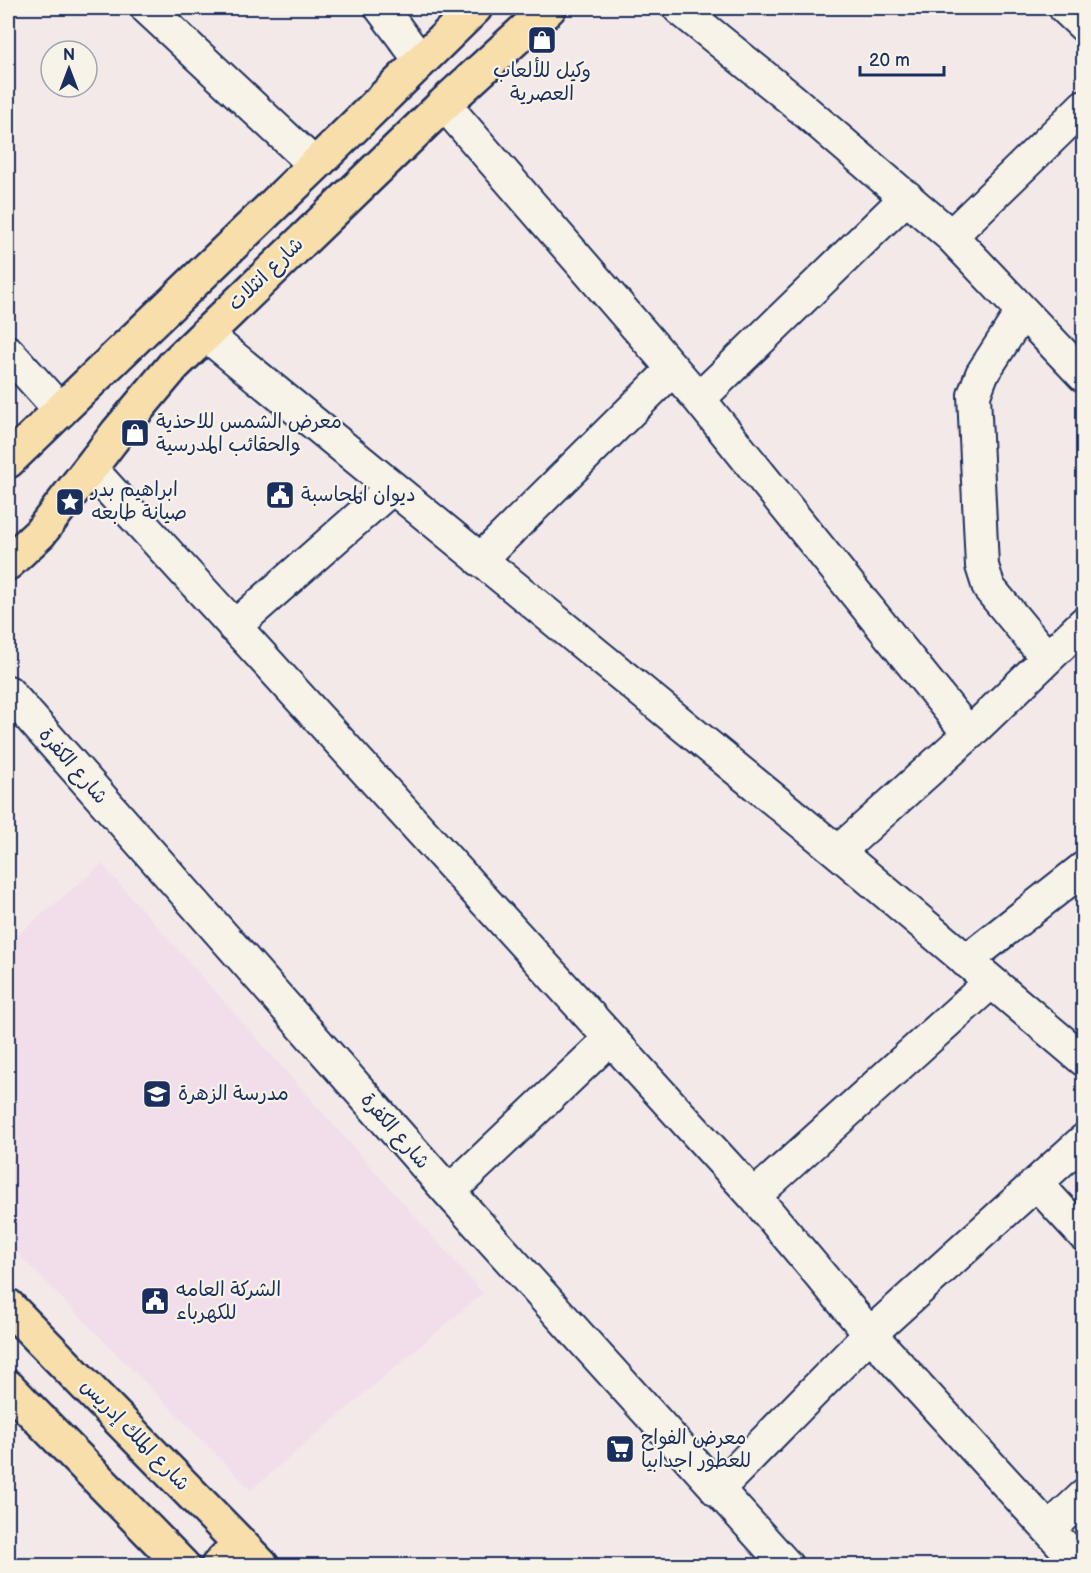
<svg xmlns="http://www.w3.org/2000/svg" width="1091" height="1573" viewBox="0 0 1091 1573" font-family="'Balsamiq Sans','Playpen Sans Arabic',sans-serif">
<style>
.built{fill:#f1deea}
.lines{fill:none;stroke-linecap:round;stroke-linejoin:round}
.minor-casing{stroke:#1b2f5e;stroke-width:36}
.major-casing{stroke:#1b2f5e;stroke-width:38}
.highway-casing{stroke:#1b2f5e;stroke-width:38}
.minor{stroke:#f7f3e8;stroke-width:32}
.major{stroke:#f8deab;stroke-width:33}
.highway{stroke:#f8deab;stroke-width:33}
.labels{text-anchor:middle;dominant-baseline:central;stroke-width:4.5;stroke-linejoin:round;paint-order:stroke}
.poi-label{font-size:20px;fill:#1b2f5e;stroke:#f7f3e8;text-anchor:start}
.street-label{font-size:20px;fill:#1b2f5e;stroke:#f7f3e8}
</style>
<rect width="100%" height="100%" fill="#f4e9e9"/>
<filter id="ink" filterUnits="userSpaceOnUse"><feTurbulence type="fractalNoise" baseFrequency=".0167" numOctaves="2"/><feDisplacementMap in="SourceGraphic" scale="12" xChannelSelector="R" yChannelSelector="G"/><feConvolveMatrix kernelMatrix="1 2 1 2 8 2 1 2 1" color-interpolation-filters="sRGB"/></filter>
<g filter="url(#ink)">
<path class="built" d="M102 864 483 1293 251 1490 8 1244V943Z"/>
<g class="lines">
<g class="minor-casing">
<path id="minor" d="M147 8 315 165
M381 8 420 60
M679 8 790 98 951 236 1084 376
M1065 8 1084 26
M444 104 699 399 969 734
M951 236 1084 106
M1022 312 982 374 974 395 982 566 989 588 1046 657
M205 334 838 852 1084 1060
M8 352 61 411
M699 399 907 197
M91 469 754 1196 870 1334 1082 1566
M480 560 673 369
M234 627 392 488
M8 692 449 1192 787 1566
M838 852 969 734 1084 623
M966 961 1084 868
M1037 1184 1084 1235
M449 1192 610 1039
M754 1196 991 982
M717 1490 870 1334 1084 1140
M1050 1528 1084 1496"/>
</g>
<g class="major-casing">
<path id="major" d="M8 461 315 165 475 8
M8 563 40 533 117 433 174 365 444 104 549 8"/>
</g>
<g class="highway-casing">
<path id="highway" d="M8 1306 262 1566
M8 1387 183 1566
M218 1566 240 1543"/>
</g>
<use href="#minor" class="minor"/>
<use href="#major" class="major"/>
<use href="#highway" class="highway"/>
</g>
</g>
<defs>
<g id="shop-square" transform="scale(1.5)"><rect x="-9" y="-9" width="18" height="18" rx="4" fill="#1b2f5e" stroke="#f7f3e8"/><path d="M-5-2.5h2.3a2.7 3.5 0 0 1 5.4 0H5L5.5 6h-11ZM-1.5-2.5h3a1.5 2.3 0 0 0-3 0Z" fill="#fff"/></g>
<g id="civic-square" transform="scale(1.5)"><rect x="-9" y="-9" width="18" height="18" rx="4" fill="#1b2f5e" stroke="#f7f3e8"/><path d="M-.6-6.5H3V-4.5H.6V-3L4-1V1h2V6H-6V1h2V-1L-.6-3ZM-1.2 2.5V6h2.4V2.5Z" fill="#fff"/></g>
<g id="sight-square" transform="scale(1.5)"><rect x="-9" y="-9" width="18" height="18" rx="4" fill="#1b2f5e" stroke="#f7f3e8"/><path d="M0-6L1.8-2.2L6-1.7L2.9 1.2L3.7 5.4L0 3.3L-3.7 5.4L-2.9 1.2L-6-1.7L-1.8-2.2Z" fill="#fff"/></g>
<g id="school-square" transform="scale(1.5)"><rect x="-9" y="-9" width="18" height="18" rx="4" fill="#1b2f5e" stroke="#f7f3e8"/><path d="M0-5L7-2L0 1L-7-2ZM-4 1L0 2.5L4 1V4Q0 6-4 4Z" fill="#fff"/></g>
<g id="supermarket-square" transform="scale(1.5)"><rect x="-9" y="-9" width="18" height="18" rx="4" fill="#1b2f5e" stroke="#f7f3e8"/><path d="M-6-5.5h2.5l.6 2H6L4.5 2H-2.5L-4.4-4H-6ZM-1.5 3.2a1.3 1.3 0 1 0 .1 0ZM3 3.2a1.3 1.3 0 1 0 .1 0Z" fill="#fff"/></g>
</defs>
<g fill-rule="evenodd">
<use href="#shop-square" x="542" y="40"/>
<use href="#shop-square" x="135" y="433"/>
<use href="#civic-square" x="280" y="495"/>
<use href="#sight-square" x="70" y="502"/>
<use href="#school-square" x="157" y="1094"/>
<use href="#civic-square" x="155" y="1301"/>
<use href="#supermarket-square" x="620" y="1449"/>
</g>
<g class="labels">
<g class="poi-label">
<text x="542" y="71" text-anchor="middle">وكيل للألعاب<tspan x="542" dy="23">العصرية</tspan></text>
<text x="156" y="422">معرض الشمس للاحذية<tspan x="156" dy="23">والحقائب المدرسية</tspan></text>
<text x="91" y="490">ابراهيم بدر<tspan x="91" dy="23">صيانة طابعه</tspan></text>
<text x="301" y="495">ديوان المحاسبة</text>
<text x="178" y="1094">مدرسة الزهرة</text>
<text x="176" y="1290">الشركة العامه<tspan x="176" dy="23">للكهرباء</tspan></text>
<text x="641" y="1438">معرض الفواح<tspan x="641" dy="23">للعطور اجدابيا</tspan></text>
</g>
<g class="street-label">
<text transform="translate(266 274) rotate(-44)">شارع انثلات</text>
<text transform="translate(73 766) rotate(49)">شارع الكفرة</text>
<text transform="translate(395 1131) rotate(49)">شارع الكفرة</text>
<text transform="translate(135 1435) rotate(46)">شارع الملك إدريس</text>
</g>
</g>
<rect width="1091" height="1573" fill="none" stroke="#f7f3e8" stroke-width="30"/>
<rect x="15" y="15" width="1061" height="1543" fill="none" stroke="#1b2f5e" stroke-width="2" filter="url(#ink)"/>
<g transform="translate(69 69)"><circle r="28" fill="#f7f3e8" stroke="#9fa5b1" stroke-width="1.5"/>
<path d="M0-4.5L10 22L0 15L-10 22Z" fill="#1b2f5e"/>
<text y="-9" font-size="16" font-weight="bold" text-anchor="middle" fill="#1b2f5e">N</text>
</g>
<path d="M860 66v9h84v-9" fill="none" stroke="#1b2f5e" stroke-width="3"/>
<text x="869" y="66" font-size="18" fill="#1b2f5e" stroke="#f7f3e8" stroke-width="4.5" paint-order="stroke">20 m</text>
</svg>
